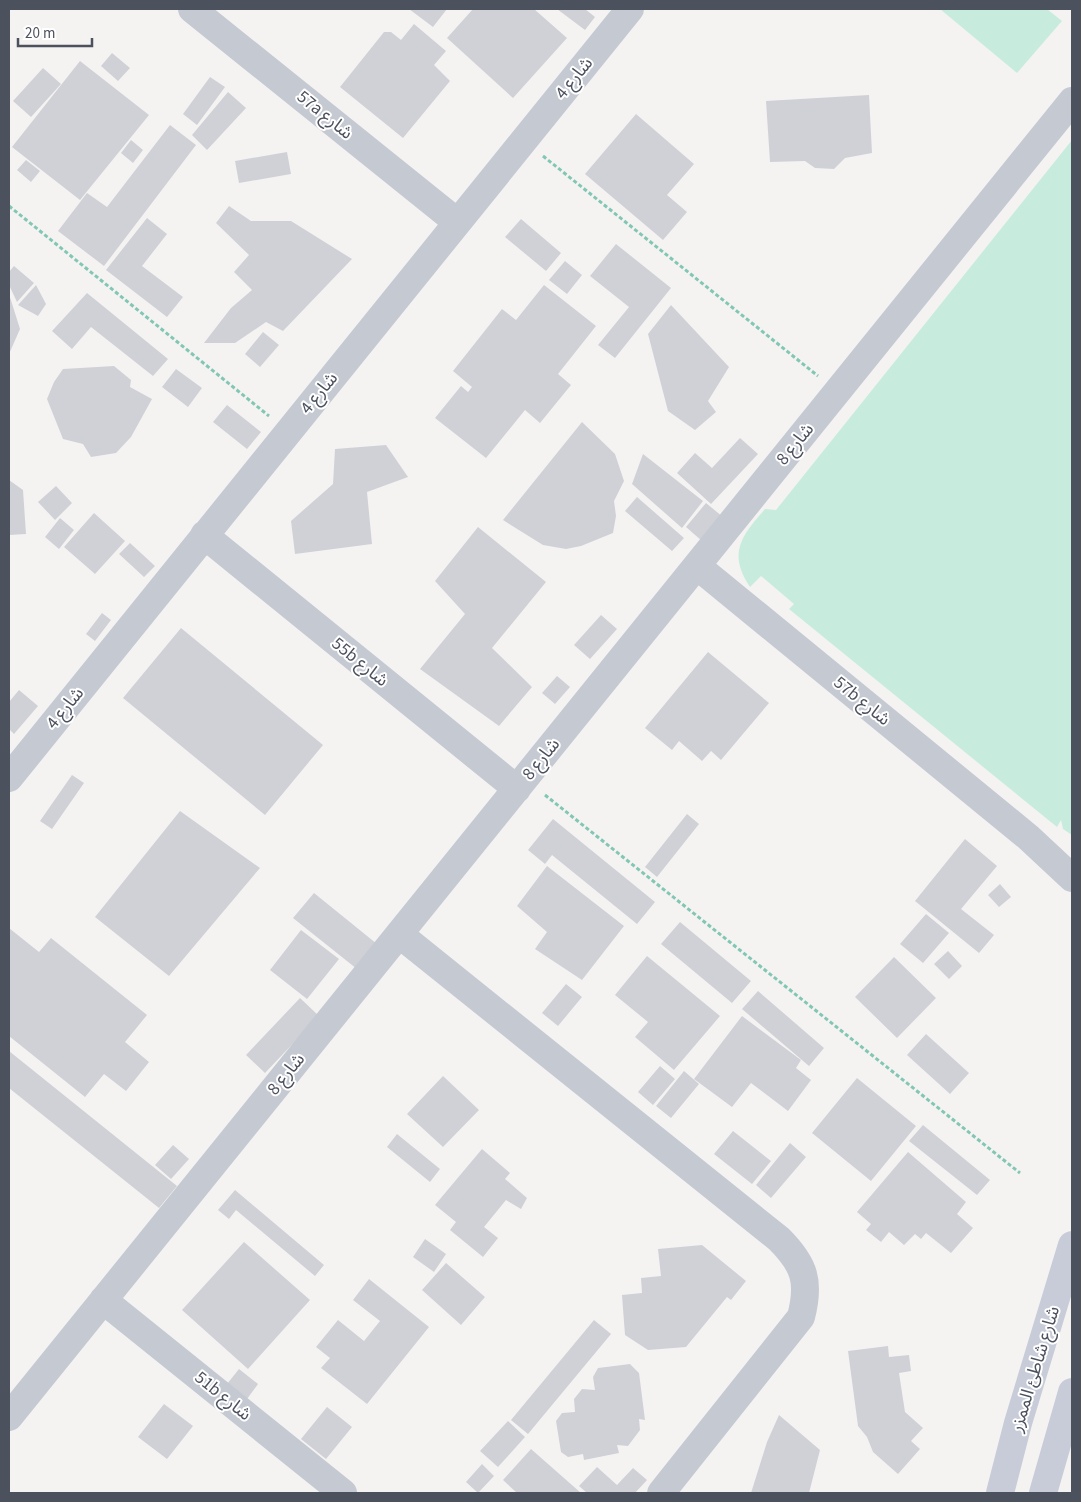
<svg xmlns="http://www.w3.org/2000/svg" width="1081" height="1502" viewBox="0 0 1081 1502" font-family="'Source Sans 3','Noto Sans Arabic',sans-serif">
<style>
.green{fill:#c7ecdd}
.building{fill:#d0d1d6}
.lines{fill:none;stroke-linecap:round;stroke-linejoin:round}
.path{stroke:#82c6b4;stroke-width:3;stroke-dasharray:4 2.5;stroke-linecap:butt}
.street{stroke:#c5c9d2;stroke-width:28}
.secondary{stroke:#c7ccd8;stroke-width:28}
.labels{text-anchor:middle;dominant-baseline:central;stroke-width:4;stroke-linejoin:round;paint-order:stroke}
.street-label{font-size:18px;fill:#4c515e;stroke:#fff}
</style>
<rect width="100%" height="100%" fill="#f4f3f2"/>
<path class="green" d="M940 9H1047L1062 21 1017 73Z
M1072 140V835L1063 829 1061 820 1057 827 789 609 794 604 761 576 750 587C727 553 742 535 765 509L776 510Z"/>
<path class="building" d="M409 9H447L433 27Z
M473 9H534L567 38 513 98 447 38Z
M557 9H585L595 17 585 30Z
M414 24 446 51 434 65 450 81 403 138 340 87 384 32H391L401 40Z
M112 53 130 68 118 81 101 66Z
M80 61 149 115 80 200 12 147Z
M43 68 61 84 31 117 13 101Z
M210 77 225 87 197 125 183 114Z
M228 92 246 108 207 150 192 135Z
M869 95 872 153 845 158 834 169 815 168 805 161 770 162 766 101Z
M636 114 694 164 667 195 687 212 663 240 585 174Z
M170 125 196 145 104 266 58 231 87 193 107 207Z
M131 140 143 150 133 163 121 153Z
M287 152 291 174 239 183 235 161Z
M26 160 40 171 31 182 17 170Z
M229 206 251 221H291L352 259 283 331 266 322 235 343H204L231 308 252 290 234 272 249 255 216 223Z
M147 218 167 234 142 266 183 297 167 317 106 270Z
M521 219 561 253 546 271 505 237Z
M616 244 671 288 615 358 598 345 629 307 590 276Z
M565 261 582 275 567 294 549 280Z
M14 266 34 283 17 302 9 285V272Z
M36 285 46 304 38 316 18 305Z
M544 285 596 326 558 374 571 385 540 423 525 410 486 458 435 418 461 386 468 392 472 387 453 371 502 309 516 320Z
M87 293 168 359 153 376 91 327 72 349 52 331Z
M9 294 20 329 9 354Z
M671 305 729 367 708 401 716 412 695 430 668 411 648 334Z
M263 332 279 345 260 367 245 354Z
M114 366 131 380 130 387 152 399 131 437 116 453 91 457 83 444 63 439 47 399 54 382 63 369Z
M176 369 202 388 188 407 162 387Z
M227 405 261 432 247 449 213 422Z
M582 422 615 454 624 481 614 501 616 516 613 533 581 546 566 549 543 545 503 520Z
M740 438 758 454 711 504 677 473 695 453 712 468Z
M386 445 408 477 367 492 372 544 295 554 291 521 333 484 335 449Z
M643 454 703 501 682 528 632 484Z
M9 480 23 490 26 534 9 535Z
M56 486 72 503 55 520 38 502Z
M637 497 684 538 672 551 625 511Z
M706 503 723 517 702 541 686 527Z
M94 513 125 541 95 574 64 547Z
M60 518 74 530 59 549 45 537Z
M478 527 546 582 492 648 532 687 499 726 420 669 465 614 435 581Z
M130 543 155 566 144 577 119 554Z
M102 613 111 620 95 641 86 634Z
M601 615 617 629 590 659 574 645Z
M181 628 323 745 265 815 123 698Z
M708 652 769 703 721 760 711 751 702 761 679 741 672 750 645 728Z
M557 676 570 687 555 704 542 693Z
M19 690 38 706 14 734 9 729V702Z
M72 775 84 783 52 829 40 821Z
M180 811 260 868 169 976 95 917Z
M687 814 699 824 657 877 645 867Z
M553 819 655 902 637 924 552 855 545 864 528 850Z
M965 839 997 866 961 909 994 935 979 953 915 901Z
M547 866 624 926 582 980 535 949 547 932 517 906Z
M1000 884 1011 897 999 907 988 895Z
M314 893 377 944 357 969 293 918Z
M926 914 949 933 923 963 900 944Z
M680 922 751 981 732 1003 661 944Z
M9 928 39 952 51 938 147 1015 125 1042 149 1062 126 1091 104 1074 85 1097 9 1036Z
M301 930 339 959 307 999 270 970Z
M948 951 962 966 949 979 934 964Z
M647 956 720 1016 674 1070 635 1037 648 1022 615 995Z
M894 957 936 998 897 1038 855 997Z
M566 984 582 997 558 1026 542 1013Z
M758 991 824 1048 809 1066 742 1009Z
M300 998 319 1016 265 1073 246 1055Z
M742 1016 801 1060 796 1068 811 1080 788 1111 751 1083 732 1107 694 1079Z
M926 1034 969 1073 950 1094 907 1055Z
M9 1051 177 1186 159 1208 9 1088Z
M660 1066 675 1079 653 1105 638 1092Z
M684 1071 699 1084 671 1118 656 1106Z
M443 1076 479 1110 443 1147 407 1114Z
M857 1078 916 1126 871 1181 812 1133Z
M923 1125 990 1180 977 1195 909 1141Z
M733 1131 771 1161 752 1184 714 1154Z
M397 1134 440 1169 430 1182 387 1147Z
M790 1143 806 1157 771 1198 756 1185Z
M173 1145 189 1159 171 1179 155 1165Z
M482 1149 510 1173 505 1179 527 1198 521 1209 506 1200 484 1227 498 1238 483 1257 450 1230 456 1222 435 1205Z
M908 1152 966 1202 957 1214 973 1228 951 1253 926 1233 921 1239 915 1234 904 1245 889 1232 881 1242 866 1230 871 1224 857 1212Z
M235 1190 324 1265 315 1276 236 1210 229 1219 218 1210Z
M425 1239 446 1254 434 1272 413 1257Z
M244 1242 310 1300 248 1369 182 1310Z
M702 1245 746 1281 731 1300 727 1297 686 1347 648 1350 625 1335 622 1295 642 1293 641 1278 661 1276 658 1249Z
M446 1263 485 1297 461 1325 422 1290Z
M369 1279 429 1327 367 1404 321 1368 330 1358 316 1347 338 1320 364 1341 380 1321 353 1300Z
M594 1320 611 1334 528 1434 511 1420Z
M888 1346 889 1357 909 1355 911 1371 899 1373 905 1412 923 1428 911 1441 920 1449 898 1474 873 1452 867 1437 858 1426 848 1351Z
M630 1364 639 1373 645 1420 639 1419 640 1430 628 1446 617 1445 619 1453 584 1460 583 1454 568 1457 561 1452 556 1421 562 1413 575 1412 574 1399 582 1389 595 1390 593 1377 598 1368Z
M239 1369 258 1384 247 1399 227 1384Z
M164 1404 193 1426 167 1459 138 1437Z
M327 1407 352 1427 326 1459 301 1439Z
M779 1415 820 1450 809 1493H751L767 1442Z
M508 1421 525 1437 498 1467 480 1451Z
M531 1449 581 1493H517L503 1480Z
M482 1464 494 1476 478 1493 466 1482Z
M597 1467 617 1485 633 1468 647 1480 635 1493H587L579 1486Z"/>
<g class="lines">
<path class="path" d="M543 156 818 376
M9 206 269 416
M545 795 1020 1173"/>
<path class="street" d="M192 9 457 222
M204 535 517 789
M697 566 1028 837 1072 878
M9 778 630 9
M399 934 779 1239C805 1265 810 1282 801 1317L661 1493
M103 1300 343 1493
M9 1417 1072 101"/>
<path class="secondary" d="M1000 1493 1018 1423 1072 1245
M1043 1493 1072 1392"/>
</g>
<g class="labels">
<g class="street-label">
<text transform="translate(574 78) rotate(-51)">شارع 4</text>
<text transform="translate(325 115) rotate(39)">57a شارع</text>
<text transform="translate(319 393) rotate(-51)">شارع 4</text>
<text transform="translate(795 444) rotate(-51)">شارع 8</text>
<text transform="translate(360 662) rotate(39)">55b شارع</text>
<text transform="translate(862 701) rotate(39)">57b شارع</text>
<text transform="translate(65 708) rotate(-51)">شارع 4</text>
<text transform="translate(541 759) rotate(-51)">شارع 8</text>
<text transform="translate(286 1074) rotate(-51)">شارع 8</text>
<text transform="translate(1035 1369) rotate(-73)">شارع شاطئ الممزر</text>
<text transform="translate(223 1396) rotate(39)">51b شارع</text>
</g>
</g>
<rect width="1081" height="1502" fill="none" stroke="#4c515e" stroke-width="20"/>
<path d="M18 38v8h74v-8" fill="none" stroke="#4c515e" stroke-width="2.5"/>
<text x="25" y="38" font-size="15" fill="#4c515e" stroke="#ffffff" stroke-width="4" paint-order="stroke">20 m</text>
</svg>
